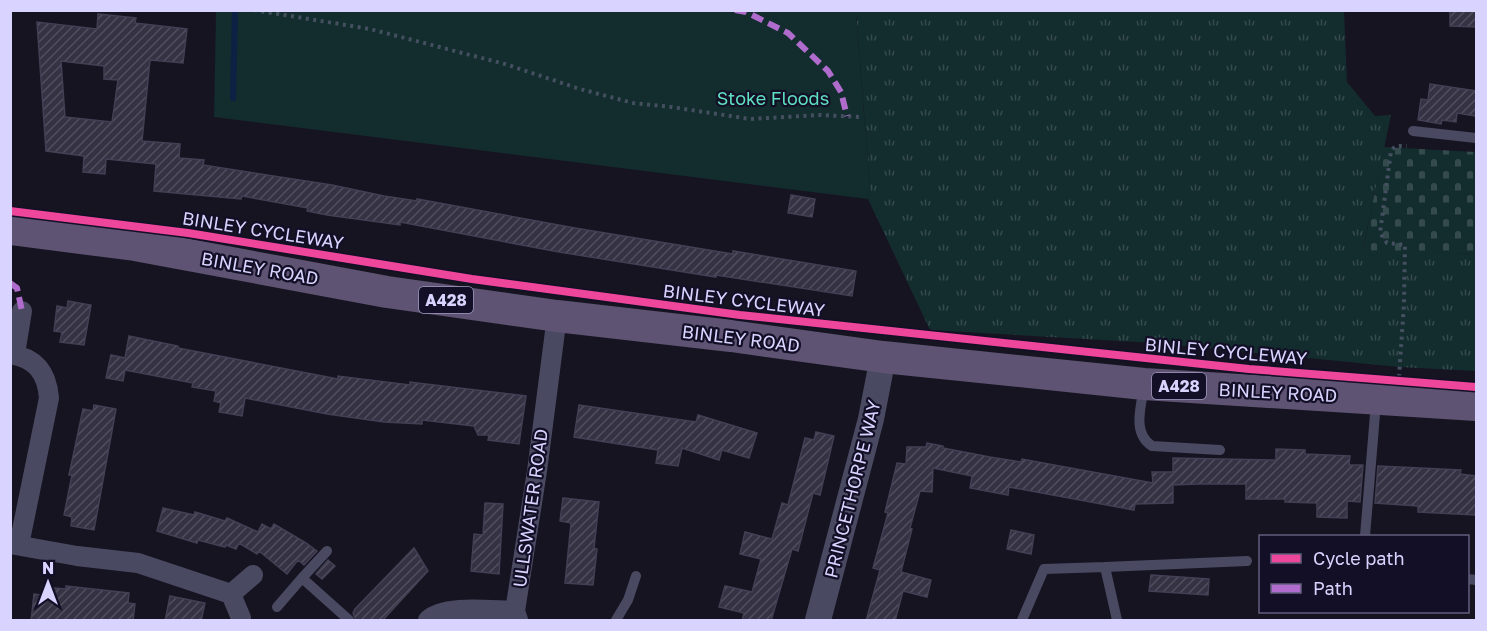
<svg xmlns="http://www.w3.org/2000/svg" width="1487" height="631" viewBox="0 0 1487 631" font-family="'Golos Text',sans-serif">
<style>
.grass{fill:url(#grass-tufts)}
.cemetery{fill:url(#cemetery-stones)}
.park{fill:#132c2d}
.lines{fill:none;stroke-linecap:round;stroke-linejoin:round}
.stream{stroke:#0d2144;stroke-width:6}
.building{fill:url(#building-hatch);stroke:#433f54;stroke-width:1.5;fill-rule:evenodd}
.path{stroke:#44505f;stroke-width:4;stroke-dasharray:3 4.5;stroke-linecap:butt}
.service{stroke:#4a4962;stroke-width:10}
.minor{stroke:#4a4962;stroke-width:20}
.tertiary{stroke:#4a4962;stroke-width:26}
.primary{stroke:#5e5373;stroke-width:32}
.quiet{stroke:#b06ccc;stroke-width:6;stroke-dasharray:12 6;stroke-linecap:butt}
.cycleway-casing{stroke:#130f26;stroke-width:11}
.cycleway{stroke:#ed469a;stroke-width:8}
.labels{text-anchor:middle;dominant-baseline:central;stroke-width:4.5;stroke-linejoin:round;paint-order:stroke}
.shield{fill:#130f26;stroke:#9e99be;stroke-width:1.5}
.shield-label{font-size:16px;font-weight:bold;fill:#d9d4ff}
.park-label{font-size:18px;fill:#5fe0c0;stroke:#130f26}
.street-label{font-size:18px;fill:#d9d4ff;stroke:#130f26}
</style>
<defs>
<pattern id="grass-tufts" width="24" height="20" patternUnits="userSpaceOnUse" patternTransform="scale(1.5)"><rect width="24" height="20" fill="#132c2d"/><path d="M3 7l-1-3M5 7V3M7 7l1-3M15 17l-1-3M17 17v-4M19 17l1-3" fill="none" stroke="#354a4c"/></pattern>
<pattern id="cemetery-stones" width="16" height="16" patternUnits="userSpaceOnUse" patternTransform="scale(1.5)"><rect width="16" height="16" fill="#132c2d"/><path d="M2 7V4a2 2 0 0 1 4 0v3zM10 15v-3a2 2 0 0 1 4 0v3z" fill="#354a4c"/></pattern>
<pattern id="building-hatch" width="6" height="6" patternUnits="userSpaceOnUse" patternTransform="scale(1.5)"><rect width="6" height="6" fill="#343243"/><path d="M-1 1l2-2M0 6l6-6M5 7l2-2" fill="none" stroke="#514f5f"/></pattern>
</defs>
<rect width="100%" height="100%" fill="#161421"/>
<path class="grass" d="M871 10 1344 11 1347 82 1375 116 1391 115 1363 249 1476 254V371L1399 367 1154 343 930 330 868 199 870 188 856 13Z"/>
<path class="cemetery" d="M1384 147 1476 152V254L1363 250Z"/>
<path class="park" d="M216 11H871L856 14 870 188 868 199 214 117Z"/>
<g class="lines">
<path class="stream" d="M233 98 235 10"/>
</g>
<path class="building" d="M1450 10H1476V27L1450 26Z
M98 14 136 18 135 23 187 29 183 63 150 60 142 141 180 144 179 158 204 160 203 165 332 185 384 196 417 201V199L575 228 733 254V251L856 271 852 296 716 275V277L559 252 400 222V225L327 215 307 211 308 208 242 196 241 199 154 191 156 164 106 159 105 174 83 172 84 156 46 151 37 22 97 29ZM61 61 104 66V79L118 80 112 122 65 117Z
M1430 84 1476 91V116L1457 113 1456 122 1442 120 1441 124 1418 120 1421 99 1428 100Z
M791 195 815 199 812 217 788 213Z
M68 301 91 305 84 345 60 342 62 332 54 331 57 306 67 308Z
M129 336 178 346V348L338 379V376L410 385V382L526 396 519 444 488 440 489 435H478L474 426 422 420V424L384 422 327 414 245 398 242 416 219 412 221 403 214 401 216 391 192 387 193 383 125 370 123 381 106 378 111 355 125 358Z
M94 405 116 409 94 530 71 526 72 517 64 515 72 475H69L83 409 93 411Z
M579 405 696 422 698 415 757 433 749 458 722 450 719 460 682 448 678 466 656 463 658 450 574 437Z
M816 432 834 436 820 495 813 493 798 551 792 549 771 621H742L744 613 719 607 725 586 752 592 761 559 740 554 745 532 772 539 782 503 788 505 805 438 814 440Z
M927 443 943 446V448L990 457 1021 462 1022 459 1153 483 1152 472H1173V474V458L1276 460V449L1305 450V454L1350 456 1349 465H1363L1360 502 1347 501V518L1317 517V503L1285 502V499H1246V484H1197L1173 485V503L1135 504 1134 510 1009 487 1008 495 970 488 972 476 933 468 932 492 920 491 910 528 912 529 901 572 931 580 927 597 903 591 895 621H866L880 570 873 568 888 513 885 512 897 463 906 464 907 447H926Z
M1378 466 1461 470 1460 474 1476 476V515L1418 512V506L1375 503Z
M563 498 599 502 594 548 597 549 593 585 565 583 571 523 560 521Z
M485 503 503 504 499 574 471 571 474 534 483 535Z
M163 508 194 515 195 512 225 521 227 518 258 532 262 524 271 529 274 524 306 543 317 551 304 565 298 560 287 574 259 551 257 554 239 543 236 549 226 545 225 547 198 540 197 543 157 531Z
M1011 530 1034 535 1031 554 1007 549Z
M414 548 428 571 382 621H356L353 613 355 609Z
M328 560 335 566 322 579 316 574Z
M1151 575 1209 579 1208 595 1149 591Z
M66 586 129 593 128 603 135 604 133 621H31L34 594 42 595 43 587 66 589Z
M170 596 205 603 201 621H165Z"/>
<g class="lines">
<path class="path" d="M254 10 370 29 505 64 580 89 633 103 671 107 750 119 820 115 859 117
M1399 377 1404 304 1405 245 1387 243 1380 233 1391 151C1395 145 1400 146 1407 146"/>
<path class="service" d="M1413 131 1476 138
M1144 387C1141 407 1132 433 1152 446L1220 450
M1365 536 1376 402
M327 551 302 578 349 620
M1468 579 1476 580
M277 607 302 578
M616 620 628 600 636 576
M1022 620 1044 569 1105 567
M1117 620 1105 567 1247 561"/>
<path class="minor" d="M10 354C36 358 47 373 49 398L19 545
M15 354 22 311
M10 544 77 556 138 563 231 594
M241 618 231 594 253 575
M428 620C445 604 493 611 515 611
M518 620 515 611 537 471 557 316"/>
<path class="tertiary" d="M818 620 871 419 883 357"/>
<path class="primary" d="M10 229 135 245 387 292 557 316 731 336 883 357 1144 384 1476 405"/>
<path class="quiet" d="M735 10 746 12 788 33 828 71 841 92 847 116
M10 283 17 288 22 311"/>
<g class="cycleway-casing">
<path id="cycleway" d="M10 211 188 233 472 279 740 315 1249 369 1476 387"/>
</g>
<use href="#cycleway" class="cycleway"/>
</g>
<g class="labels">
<g class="shield">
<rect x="419" y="287" width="54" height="26" rx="4.5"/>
<rect x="1152" y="373" width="54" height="26" rx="4.5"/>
</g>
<g class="shield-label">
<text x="446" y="300">A428</text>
<text x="1179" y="386">A428</text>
</g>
<g class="park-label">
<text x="773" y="98">Stoke Floods</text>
</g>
<g class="street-label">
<text transform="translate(263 230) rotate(9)">BINLEY CYCLEWAY</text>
<text transform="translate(260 268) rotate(10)">BINLEY ROAD</text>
<text transform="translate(744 300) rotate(7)">BINLEY CYCLEWAY</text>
<text transform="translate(741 338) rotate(7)">BINLEY ROAD</text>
<text transform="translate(1226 351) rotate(5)">BINLEY CYCLEWAY</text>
<text transform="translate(1278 392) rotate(3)">BINLEY ROAD</text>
<text transform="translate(852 489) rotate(-76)">PRINCETHORPE WAY</text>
<text transform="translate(530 508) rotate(-82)">ULLSWATER ROAD</text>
</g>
</g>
<rect width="1487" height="631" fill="none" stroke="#d9d4ff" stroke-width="24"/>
<rect x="1259" y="535" width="210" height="78" fill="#130f26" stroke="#625e7d" stroke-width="1.5"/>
<rect x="1271" y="554" width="30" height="9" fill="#ed469a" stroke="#625e7d" stroke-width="1.5"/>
<text x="1313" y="565" font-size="18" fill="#d9d4ff">Cycle path</text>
<rect x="1271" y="584" width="30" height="9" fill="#b06ccc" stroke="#625e7d" stroke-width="1.5"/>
<text x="1313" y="595" font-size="18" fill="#d9d4ff">Path</text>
<g transform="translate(48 583)" stroke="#130f26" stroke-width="4.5" paint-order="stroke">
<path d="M0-4.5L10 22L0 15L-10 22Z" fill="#d9d4ff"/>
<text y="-9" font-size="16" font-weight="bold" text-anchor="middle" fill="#d9d4ff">N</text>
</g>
</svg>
